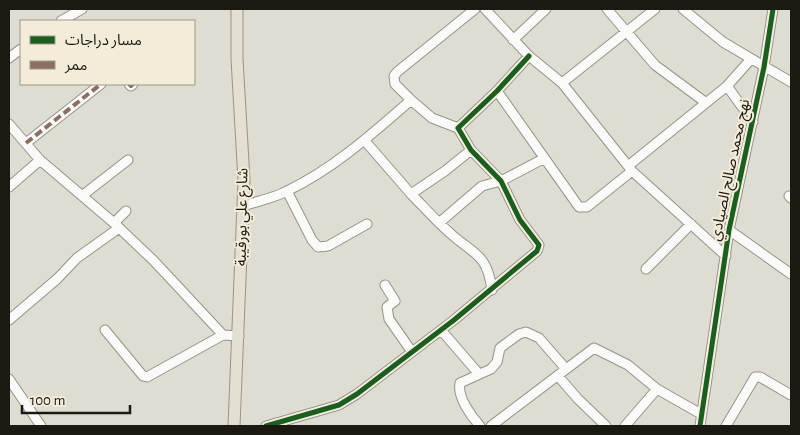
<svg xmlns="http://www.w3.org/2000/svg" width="800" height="435" viewBox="0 0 800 435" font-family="'Alegreya Sans','Noto Sans Arabic',sans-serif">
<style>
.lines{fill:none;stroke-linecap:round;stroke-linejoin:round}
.minor-casing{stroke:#95938b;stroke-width:11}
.major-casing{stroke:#9e947b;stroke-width:13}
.minor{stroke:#fafaf8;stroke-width:9}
.major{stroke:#e4dfd3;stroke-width:11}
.quiet{stroke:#8d6e63;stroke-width:4;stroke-dasharray:8 4;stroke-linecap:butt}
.cycleway-casing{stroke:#f2ecd8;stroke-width:8}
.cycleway{stroke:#1b5e20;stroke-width:5}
.labels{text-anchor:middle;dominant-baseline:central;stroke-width:4;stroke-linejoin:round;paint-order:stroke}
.street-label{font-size:15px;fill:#1b1912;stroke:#f2ecd8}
</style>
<rect width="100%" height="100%" fill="#dfdcd1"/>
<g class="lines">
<g class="minor-casing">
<path id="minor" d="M485 9 529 56 562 83 632 171 726 256
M607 9 655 65 705 102
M683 9 723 42 791 82
M61 21 82 9
M513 40 546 9
M9 58 21 49
M562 83 655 9
M129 84 131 86 133 84
M727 86 753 122
M497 91 579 207H587L632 171
M411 100 432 118 458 128
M9 124 40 160 114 223 154 261 223 335
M365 141 411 194
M26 143 101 84
M471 150 445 171 411 194C424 207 436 221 450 233 474 255 487 253 492 290
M628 166 727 86 751 59
M9 187 40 160
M287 191 312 240 318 247 328 246 367 224
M83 195 128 160
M789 196 791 198
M243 206C258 201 274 198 287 191 333 169 372 134 411 100L395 84 394 76 397 72 475 9
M114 223 126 211
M439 223 482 186 501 181 543 159
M729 230 791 274
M646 269 691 224
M385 285 395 301 387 307 389 319 412 352
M9 320 57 279 77 258 119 228
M105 330 143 376 147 377 223 335 239 336
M441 330 479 374
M558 376 578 399 606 426
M9 379 41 426
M266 426 339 405 357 394 454 320 537 251 539 245 520 220 501 181 471 150 458 128 497 91 529 56
M480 426C471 416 457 397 460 383L491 369 497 362 500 348 519 334 526 332 539 338 566 369
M491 426 594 348 628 365 657 389 701 414
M625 426 657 389
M700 426 729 230 764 67 773 9
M726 426 755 377H760L791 395"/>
</g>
<g class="major-casing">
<path id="major" d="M234 426 244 180 237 59V9"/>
</g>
<use href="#minor" class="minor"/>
<use href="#major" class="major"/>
<path class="quiet" d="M129 84 131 86 133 84
M26 143 101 84"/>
<g class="cycleway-casing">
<path id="cycleway" d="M266 426 339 405 357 394 454 320 537 251 539 245 520 220 501 181 471 150 458 128 497 91 529 56
M700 426 729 230 764 67 773 9"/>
</g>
<use href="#cycleway" class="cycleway"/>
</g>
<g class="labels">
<g class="street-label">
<text transform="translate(730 170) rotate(-78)">نهج محمد صالح الصيادي</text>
<text transform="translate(242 217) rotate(-89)">شارع علي بورقيبة</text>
</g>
</g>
<rect width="800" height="435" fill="none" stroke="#1b1912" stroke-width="20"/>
<rect x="20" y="20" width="175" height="65" fill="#f2ecd8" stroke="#9c9889"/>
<rect x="30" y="36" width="25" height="8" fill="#1b5e20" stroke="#9c9889"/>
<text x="65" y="45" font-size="15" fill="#1b1912">مسار دراجات</text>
<rect x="30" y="61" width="25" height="8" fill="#8d6e63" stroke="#9c9889"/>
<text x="65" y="70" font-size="15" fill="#1b1912">ممر</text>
<path d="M22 405v8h108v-8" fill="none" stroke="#1b1912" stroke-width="2.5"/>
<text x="30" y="405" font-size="15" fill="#1b1912" stroke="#f2ecd8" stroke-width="4" paint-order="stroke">100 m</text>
</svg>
